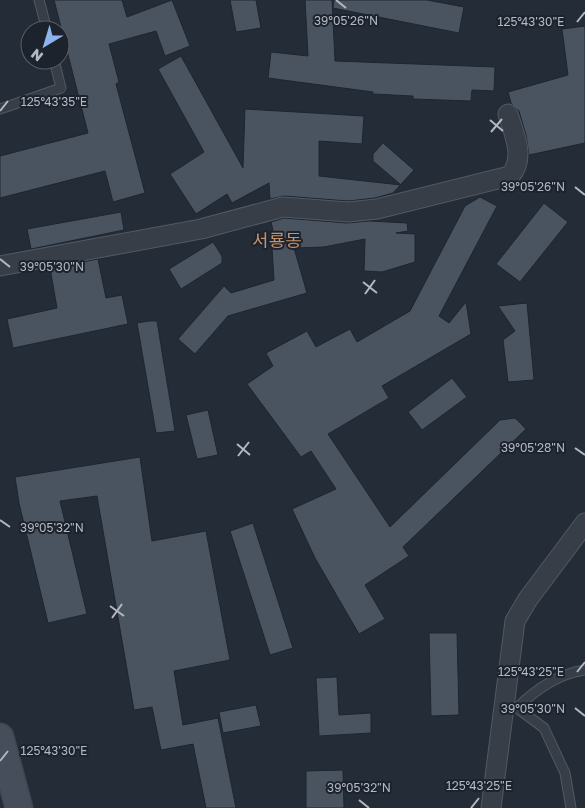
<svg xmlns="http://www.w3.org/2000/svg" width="585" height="808" viewBox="0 0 585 808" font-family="'Golos Text','Noto Sans KR',sans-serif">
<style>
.building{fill:#4a5461;stroke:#1e252f}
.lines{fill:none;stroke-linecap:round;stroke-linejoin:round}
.lane-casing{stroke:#525963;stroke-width:11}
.street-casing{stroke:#525963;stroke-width:21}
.secondary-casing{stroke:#404751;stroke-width:29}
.lane{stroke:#373e48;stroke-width:9}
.street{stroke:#373e48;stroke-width:19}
.secondary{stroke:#464e5b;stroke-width:26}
.ticks{fill:none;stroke:#b2b9c4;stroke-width:2}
.labels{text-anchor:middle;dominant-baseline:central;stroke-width:4;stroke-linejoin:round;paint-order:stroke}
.quarter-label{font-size:18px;fill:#c99169;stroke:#1c232d}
.ticks-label{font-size:12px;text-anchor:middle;fill:#b2b9c4;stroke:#1c232d;stroke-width:4;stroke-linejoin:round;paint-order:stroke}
</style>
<rect width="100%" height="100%" fill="#242c37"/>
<path class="building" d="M54 0H122L127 17 172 0 190 46 165 56 156 31 109 44 119 82 116 84 145 193 113 202 105 171 0 198V156L88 133Z
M230 0H256L261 28 236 32Z
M305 0H332L335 61 495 67 494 91 472 90 471 101 413 99V96L373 94V92L268 78 271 52 308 56Z
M334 0H427L464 7 459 33 333 8Z
M585 26V143L529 155 526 135 519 111 511 103 508 92 568 75 562 29Z
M181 56 243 168 245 109 364 116 362 144 319 141V176L401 185 373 161V154L383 143 414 170 393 193 375 198 348 201 284 196 270 199 269 183 232 203 227 194 196 214 170 174 204 152 158 69Z
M480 197 497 206 439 316 449 323 466 302 471 334 382 386 389 398 328 434 390 527 500 420 515 418 526 429 403 547 409 556 365 585 385 619 359 634 315 558 292 509 336 489 311 451 301 457 247 384 273 366 266 353 307 331 316 347 350 329 357 342 410 311 465 206Z
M544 203 568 222 520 282 496 264Z
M121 212 124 230 31 249 27 229Z
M284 218 347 223 369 221 407 223 408 231 396 233 415 234V262L382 272 364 271 365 239 324 247 294 248 307 293 228 316 195 354 178 339 224 286 231 293 274 280 271 232 273 230 271 222Z
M213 242 222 256V263L181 289 169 269Z
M98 259 106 298 122 295 128 324 13 348 7 319 57 308 50 268Z
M527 303 534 380 508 382 503 340 515 331 498 306Z
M149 321H157L175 431 156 433 137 323Z
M452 378 467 397 422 430 408 412Z
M208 410 218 455 197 459 186 415Z
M140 457 152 541 206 531 230 660 174 671 183 725 218 718 236 808H206L193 744 161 750 152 707 134 710 97 496 60 501 87 614 48 623 19 503 15 477Z
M253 523 293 648 270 655 230 531Z
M429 633H457L459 715 431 716Z
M337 677 339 715 371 713V733L319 736 316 678Z
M256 705 261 726 223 733 219 712Z
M343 770 344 808H306V771Z"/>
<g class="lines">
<g class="lane-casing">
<path id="lane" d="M39 0 47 30
M0 109 61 88 54 60
M514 708H517C536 689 558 674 585 670
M517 708 544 728 565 773 571 808"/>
</g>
<g class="street-casing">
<path id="street" d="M0 266 201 229 283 207 348 212 377 209 510 176C526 158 514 134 508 114
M491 808 515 621 528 599 585 523"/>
</g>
<g class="secondary-casing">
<path id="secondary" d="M0 737 19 808"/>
</g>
<use href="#lane" class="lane"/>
<use href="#street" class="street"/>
<use href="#secondary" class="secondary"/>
</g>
<path class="ticks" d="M336 0 346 8M577 22 585 12M0 111 8 101M490 120 503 131M491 132 502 119M575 187 585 195M0 259 10 267M363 282 377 293M365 294 375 280M237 444 250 455M575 448 585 455M238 456 249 442M0 520 10 527M110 606 124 616M112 618 122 604M577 672 585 662M575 708 585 716M0 761 8 751M359 800 369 808M471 808 479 798"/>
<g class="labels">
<g class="quarter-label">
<text x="277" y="240">서룡동</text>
</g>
</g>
<g class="ticks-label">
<text x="346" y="25">39°05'26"N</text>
<text x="531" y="26">125°43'30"E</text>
<text x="54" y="106">125°43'35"E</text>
<text x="533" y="191">39°05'26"N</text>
<text x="52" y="271">39°05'30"N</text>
<text x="533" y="452">39°05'28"N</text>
<text x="52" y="532">39°05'32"N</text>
<text x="531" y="676">125°43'25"E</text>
<text x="533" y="713">39°05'30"N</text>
<text x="54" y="755">125°43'30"E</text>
<text x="479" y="790">125°43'25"E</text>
<text x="359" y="792">39°05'32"N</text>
</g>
<g transform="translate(45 45) rotate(218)"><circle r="24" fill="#1c232d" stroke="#585f69"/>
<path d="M0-4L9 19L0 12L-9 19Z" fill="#8eb4ed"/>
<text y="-8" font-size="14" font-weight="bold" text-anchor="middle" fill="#b2b9c4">N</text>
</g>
</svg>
